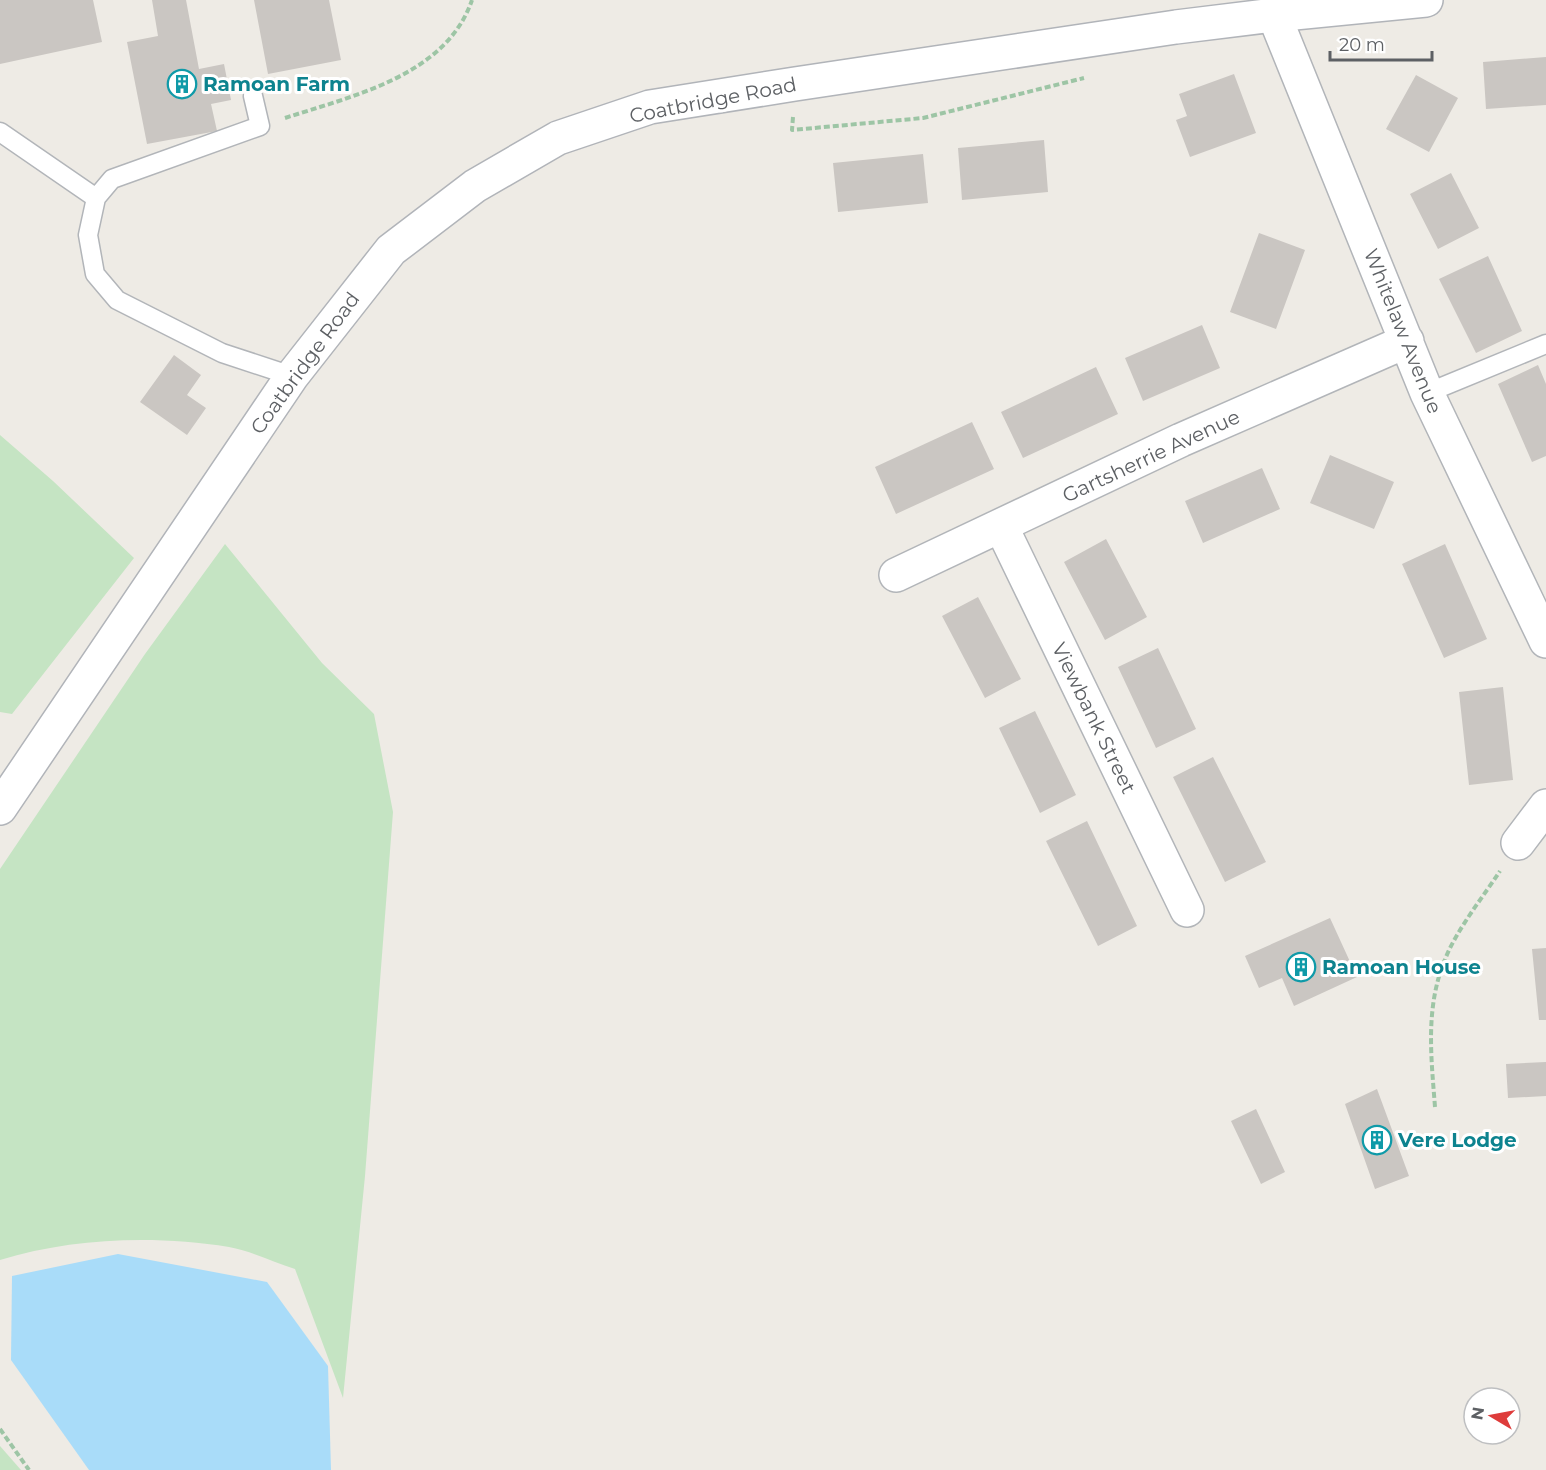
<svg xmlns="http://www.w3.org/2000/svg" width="1546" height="1470" viewBox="0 0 1546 1470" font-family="Montserrat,sans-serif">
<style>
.green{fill:#c5e4c3}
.water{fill:#a9dcf9}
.building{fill:#cac6c2}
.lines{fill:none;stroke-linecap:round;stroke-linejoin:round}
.service-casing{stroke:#b2b5b9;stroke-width:21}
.minor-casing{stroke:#b2b5b9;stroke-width:36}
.secondary-casing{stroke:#b1b4b9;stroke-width:36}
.path{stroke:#9dc5a5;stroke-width:4;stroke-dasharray:6 3;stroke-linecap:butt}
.service{stroke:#fff;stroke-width:18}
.minor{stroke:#fff;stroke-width:33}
.secondary{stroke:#fff;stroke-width:33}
.labels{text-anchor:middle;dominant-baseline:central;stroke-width:6;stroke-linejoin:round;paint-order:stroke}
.culture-label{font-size:20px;font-weight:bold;fill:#0d838f;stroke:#fff;text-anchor:start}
.street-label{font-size:20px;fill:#5d6064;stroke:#fff}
</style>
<rect width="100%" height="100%" fill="#eeebe5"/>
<path class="green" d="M0 435 53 481 134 558 12 714 0 712Z
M225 544 322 663 374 714 393 812 365 1176 343 1398 295 1269C273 1262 251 1251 229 1247 154 1235 72 1238 0 1260V869L145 654Z
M0 1446 21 1470H0Z"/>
<path class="water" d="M118 1254 267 1282 328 1366 331 1470H89L11 1360 12 1276Z"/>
<path class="building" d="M0 0H93L102 42 0 64Z
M152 0H186L199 69 224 64 231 100 211 104 217 131 147 144 127 42 158 36Z
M254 0H329L341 60 268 74Z
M1546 57V105L1486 109 1483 62Z
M1234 74 1256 133 1190 157 1176 120 1187 116 1179 94Z
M1416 75 1458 98 1429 152 1386 129Z
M1044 140 1048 192 962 200 958 148Z
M923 154 928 203 838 212 833 163Z
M1451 173 1479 228 1438 249 1410 194Z
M1259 233 1305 250 1276 329 1230 312Z
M1488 256 1522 331 1476 353 1439 279Z
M1202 325 1220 368 1143 401 1125 358Z
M174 355 201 375 187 395 206 408 187 435 140 402Z
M1538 365 1546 384V456L1532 462 1498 384Z
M1096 367 1118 414 1023 458 1001 412Z
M972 422 994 469 896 514 875 467Z
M1330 455 1394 482 1374 529 1310 503Z
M1262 468 1280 509 1203 543 1185 501Z
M1106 539 1147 617 1105 640 1064 562Z
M1445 544 1487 639 1444 658 1402 564Z
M978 597 1021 679 985 698 942 616Z
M1158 648 1196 729 1156 748 1118 667Z
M1503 687 1513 780 1469 785 1459 692Z
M1035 711 1076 795 1040 813 999 728Z
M1213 757 1266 862 1225 882 1173 777Z
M1087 821 1137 926 1098 946 1046 841Z
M1330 918 1357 977 1294 1006 1282 978 1259 988 1245 956Z
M1546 948V1020H1539L1532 949Z
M1546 1062V1096L1508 1098 1506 1064Z
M1377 1089 1409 1176 1375 1189 1345 1104Z
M1256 1109 1285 1172 1261 1184 1231 1121Z"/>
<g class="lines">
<g class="service-casing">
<path id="service" d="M253 96 260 126 112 179 96 198 88 235 95 274 117 300 222 353 292 376
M0 132 96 198
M1427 393 1546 344"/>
</g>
<g class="minor-casing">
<path id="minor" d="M1274 15 1427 393 1546 641
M1001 526 1187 910
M896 575 1181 440 1407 341
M1518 843 1546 806"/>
</g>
<g class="secondary-casing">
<path id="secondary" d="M0 808 292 376 391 250 475 186 558 138 650 107 795 84 1176 27 1274 15 1426 0"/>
</g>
<path class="path" d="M793 117 792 130 923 118 1084 78
M285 118C352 96 446 76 472 0
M1435 1107C1431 1055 1425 1006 1446 957 1458 928 1483 897 1500 871
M0 1429 29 1470"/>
<use href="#service" class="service"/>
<use href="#minor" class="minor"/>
<use href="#secondary" class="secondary"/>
</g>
<defs>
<g id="building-ring" transform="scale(1.5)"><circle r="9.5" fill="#fff" stroke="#0f9aa8" stroke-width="1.5"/><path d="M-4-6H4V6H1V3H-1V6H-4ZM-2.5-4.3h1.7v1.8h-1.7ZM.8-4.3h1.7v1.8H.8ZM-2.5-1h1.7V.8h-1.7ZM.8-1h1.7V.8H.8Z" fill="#0f9aa8"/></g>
</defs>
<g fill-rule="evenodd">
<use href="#building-ring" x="182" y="84"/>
<use href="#building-ring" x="1301" y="967"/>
<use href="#building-ring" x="1377" y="1140"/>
</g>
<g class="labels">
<g class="culture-label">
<text x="203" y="84">Ramoan Farm</text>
<text x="1322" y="967">Ramoan House</text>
<text x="1398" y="1140">Vere Lodge</text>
</g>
<g class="street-label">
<text transform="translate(713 100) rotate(-11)">Coatbridge Road</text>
<text transform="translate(1403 331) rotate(68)">Whitelaw Avenue</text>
<text transform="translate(305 363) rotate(-54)">Coatbridge Road</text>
<text transform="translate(1151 456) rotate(-25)">Gartsherrie Avenue</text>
<text transform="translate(1094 718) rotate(64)">Viewbank Street</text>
</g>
</g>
<g transform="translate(1492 1416) rotate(280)"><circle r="28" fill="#ffffff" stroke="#bebfc1" stroke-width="1.5"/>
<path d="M0-4.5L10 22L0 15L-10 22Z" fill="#de3c3b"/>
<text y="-9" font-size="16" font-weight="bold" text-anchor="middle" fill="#5d6064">N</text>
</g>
<path d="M1330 51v9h102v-9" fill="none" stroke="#5d6064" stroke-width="3"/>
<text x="1339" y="51" font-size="18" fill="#5d6064" stroke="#ffffff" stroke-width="4.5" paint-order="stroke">20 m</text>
</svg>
